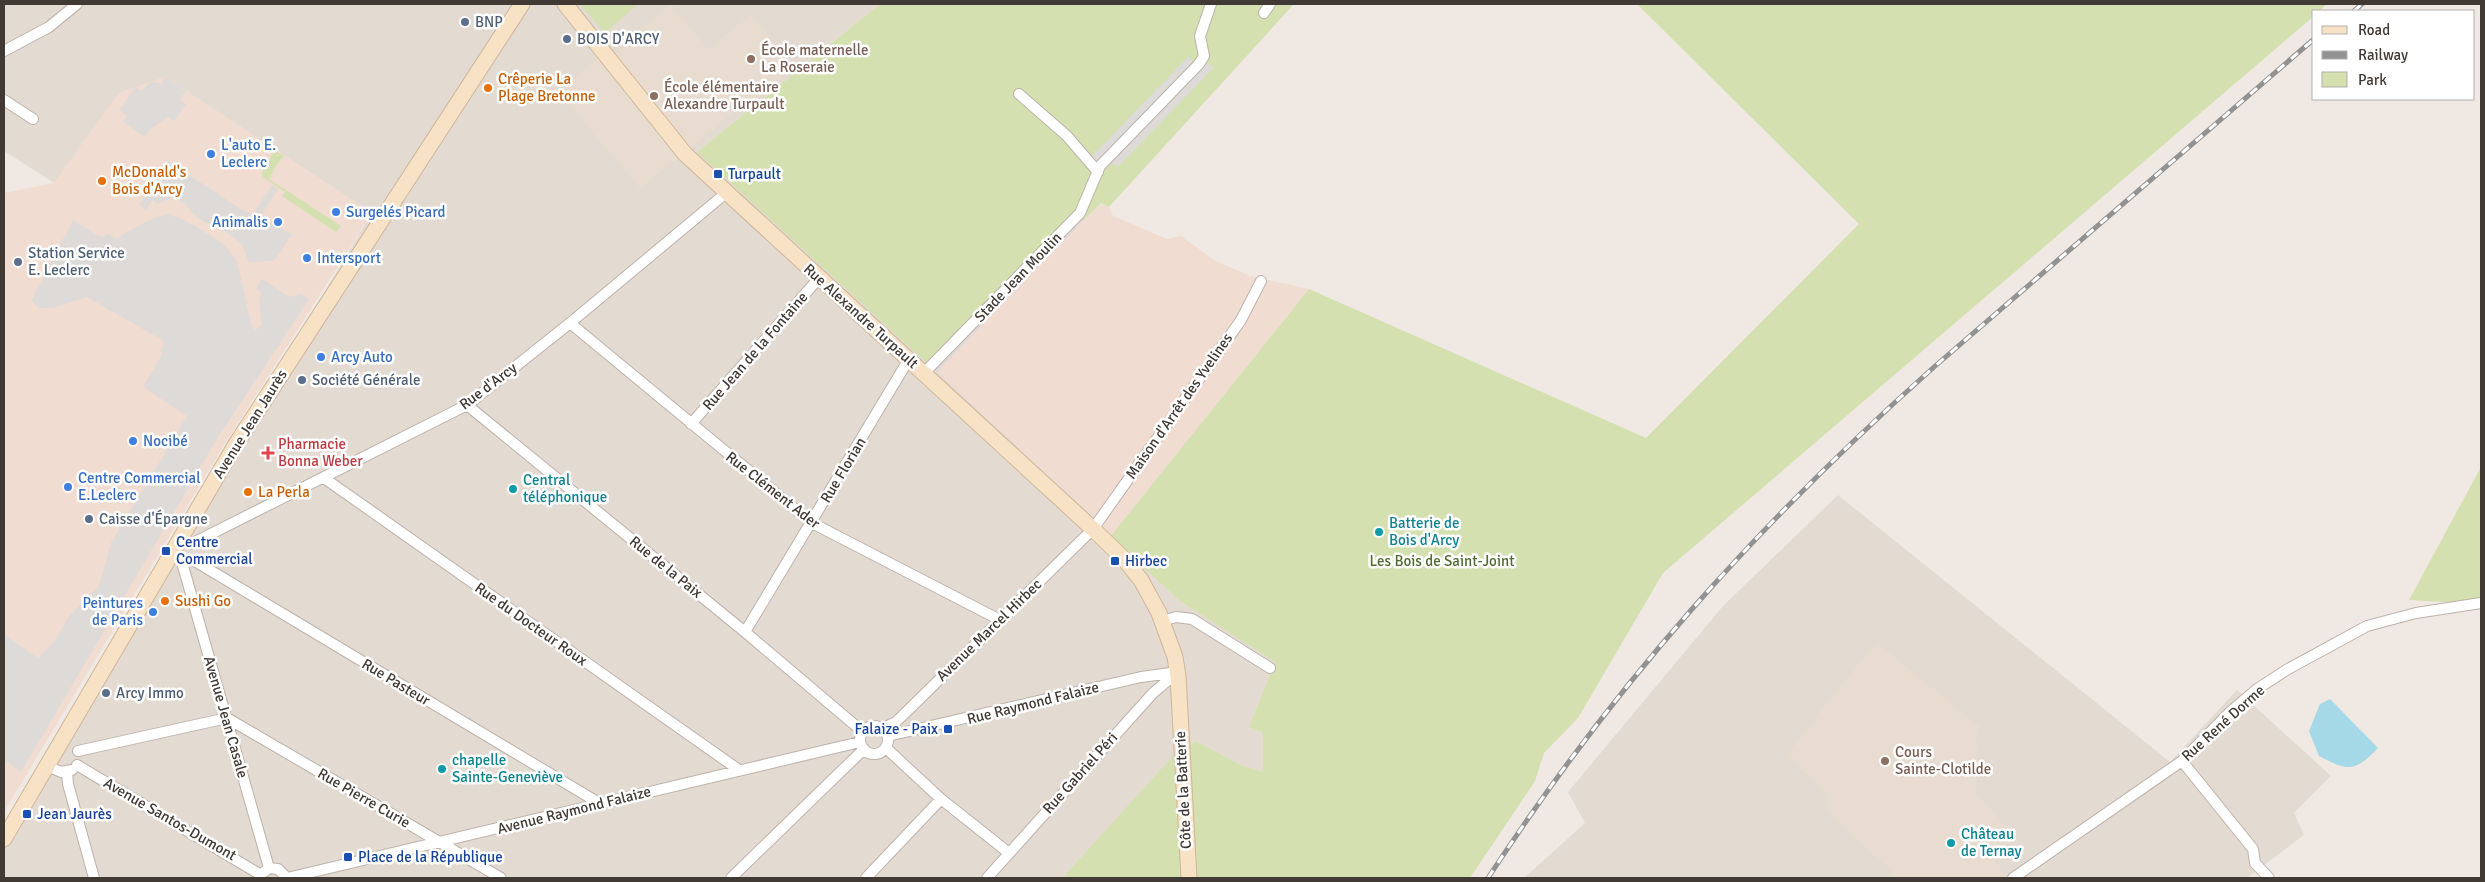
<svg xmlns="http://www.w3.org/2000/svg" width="2485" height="882" viewBox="0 0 2485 882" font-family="Signika,sans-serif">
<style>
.residential{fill:#e3dad2}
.commercial{fill:#f0dcd0}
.education{fill:#e7dccf}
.green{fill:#d4e0b0}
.parking{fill:#dedad8}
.water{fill:#a5d9e7}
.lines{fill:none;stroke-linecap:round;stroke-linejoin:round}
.street-casing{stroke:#bdb2aa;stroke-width:12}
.secondary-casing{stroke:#ceb69a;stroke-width:17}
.street{stroke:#fff;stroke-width:10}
.secondary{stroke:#f8e2c5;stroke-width:15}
.rail-casing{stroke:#929292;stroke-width:5}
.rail{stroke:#fff;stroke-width:3;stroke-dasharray:9;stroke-linecap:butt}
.service-dot{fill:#5c6f8a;stroke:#fff;stroke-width:2}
.education-dot{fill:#8d6e63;stroke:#fff;stroke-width:2}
.food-dot{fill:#e8710a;stroke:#fff;stroke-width:2}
.shop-dot{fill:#3f7fe0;stroke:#fff;stroke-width:2}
.transit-dot{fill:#1a4fb4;stroke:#fff;stroke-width:2}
.health-dot{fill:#e0444e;stroke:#fff;stroke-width:2}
.culture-dot{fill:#0f9aa8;stroke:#fff;stroke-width:2}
.labels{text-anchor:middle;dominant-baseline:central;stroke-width:5;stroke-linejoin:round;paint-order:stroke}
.service-label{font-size:15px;fill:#4e5e75;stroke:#fff;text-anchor:start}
.education-label{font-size:15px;fill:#785e54;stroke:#fff;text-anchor:start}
.food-label{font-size:15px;fill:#c56008;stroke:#fff;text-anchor:start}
.shop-label{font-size:15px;fill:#366cbe;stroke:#fff;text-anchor:start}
.transit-label{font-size:15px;fill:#164399;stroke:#fff;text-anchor:start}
.street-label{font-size:15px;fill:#413934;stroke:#fff}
.health-label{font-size:15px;fill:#be3a42;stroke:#fff;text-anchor:start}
.culture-label{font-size:15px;fill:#0d838f;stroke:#fff;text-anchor:start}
.park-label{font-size:15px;fill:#516b2e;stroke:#fff}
</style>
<rect width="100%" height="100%" fill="#f0e9e3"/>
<path class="residential" d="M4 4H880L697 152 1074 213 1083 221 938 372 1093 517 1110 537 1180 601 1275 662 1249 727 1263 733V772L1241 765 1196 741 1174 756 1062 878H4V823L372 213 165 77 119 93 54 183 4 151Z
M1838 495 2170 762 2237 690 2331 776 2294 813 2304 835 2247 878H1524L1585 823 1568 792 1723 606Z"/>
<path class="commercial" d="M165 77 372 213 221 450 4 812V193L54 183 119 93Z
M1101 203 1109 207 1113 216 1167 239 1181 236 1214 260 1250 276 1309 289 1110 537 1093 517 937 372Z"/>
<path class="education" d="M670 4 708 49 752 14 794 69 752 103 749 100 640 188 558 92 598 57 602 61Z
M1877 643 1980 727 1976 737 1979 764 1975 793 1999 819 2014 838 2004 847 2001 843 1991 854 2006 877 2003 878H1889L1892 871 1826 811V792L1788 758 1789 753 1834 693Z"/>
<path class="green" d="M580 4H638L605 33Z
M880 4H1294L1109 207 1101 203 1083 221 1074 213 927 363 697 152Z
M1637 4H2327L2319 11H2314V16L1663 573 1578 718 1544 753 1535 781 1470 878H1062L1174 755 1196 741 1241 765 1263 772V733L1249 727 1275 662 1180 601 1110 537 1309 289 1646 438 1859 224Z
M275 151 284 156 278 163 269 179 341 226 336 232 282 196 285 192 262 176V171Z
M2481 467V604L2409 600Z"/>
<path class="parking" d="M1189 56 1194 64 1098 163 1092 156Z
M1206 63 1214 67 1119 166 1111 163Z
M165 77 186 91 180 100 186 104 174 121 168 117 149 130 145 137 123 122 127 116 120 110 135 87 142 91 148 84 152 82 161 84Z
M168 161 242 210 253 214 272 185 278 189 259 218 292 234 275 260 249 263 242 244 215 224 205 222 192 213 186 205 174 197 158 204 152 200 146 210 139 205Z
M166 214 182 219 213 237 225 246 237 261 251 324 255 330 262 325 259 299 262 293 256 289 262 279 289 297 301 294 309 299 218 437 21 772 4 759V635L38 658 54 642 70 615 99 586 111 543 187 416 143 387 160 358 164 341 87 297 53 308H39L31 301 73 220 96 235 102 237 108 234 118 239 120 236 147 221Z
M1078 220 1081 223 937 372 935 370Z"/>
<path class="water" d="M2330 699 2378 748C2354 773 2348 771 2319 756L2309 731 2320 704Z"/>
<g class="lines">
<g class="street-casing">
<path id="street" d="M1264 13 1270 4
M4 51 49 27 77 4
M1019 94 1067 136 1098 172
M4 100 33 119
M570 323 812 523 1000 620
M924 373 1080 213 1100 166 1199 64 1204 56 1200 36 1211 4
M467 405 745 632 863 732
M691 424 819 278
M324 478 739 770
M191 544 467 405 570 323 726 193
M193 560 599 803
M183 566 269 868
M1162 621 1176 617 1192 619 1270 668
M745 632 909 359
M860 740a14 14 0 1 1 28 0a14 14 0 1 1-28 0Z
M883 728 896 722 1093 529 1241 320 1261 281
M888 736 1141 677 1178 672
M886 748 941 799 1009 853
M78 751 227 718 501 878
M2182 761 2253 849 2255 863 2269 878
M77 765 261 875
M47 766 61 772 72 770
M67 772 68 784 94 878
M264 872 269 868 278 869 287 878
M287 878 860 742
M731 878 864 749
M866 878 941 799
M987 878 1153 693 1178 672
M2013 878 2182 761 2230 712 2257 689 2288 669 2367 626 2416 613 2481 603"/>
</g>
<g class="secondary-casing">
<path id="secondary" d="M565 4 685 154 1093 529 1124 559 1141 580 1159 613 1175 657 1178 676 1189 878
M4 839 236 444 522 4"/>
</g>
<use href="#street" class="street"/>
<use href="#secondary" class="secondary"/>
<g class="rail-casing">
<path id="rail" d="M2354 11 2362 4
M1488 878C1616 682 1759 523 1934 367L2314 39"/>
</g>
<use href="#rail" class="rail"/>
</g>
<g class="service-dot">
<circle cx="465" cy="22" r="5"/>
<circle cx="567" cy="39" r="5"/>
<circle cx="18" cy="262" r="5"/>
<circle cx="302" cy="380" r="5"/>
<circle cx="89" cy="519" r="5"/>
<circle cx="106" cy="693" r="5"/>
</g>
<g class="education-dot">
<circle cx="751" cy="59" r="5"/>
<circle cx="654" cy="96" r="5"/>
<circle cx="1885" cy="761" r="5"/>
</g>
<g class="food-dot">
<circle cx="488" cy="88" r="5"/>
<circle cx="102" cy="181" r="5"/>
<circle cx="248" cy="492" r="5"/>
<circle cx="165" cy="601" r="5"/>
</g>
<g class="shop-dot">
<circle cx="211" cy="154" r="5"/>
<circle cx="336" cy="212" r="5"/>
<circle cx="278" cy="222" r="5"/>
<circle cx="307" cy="258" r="5"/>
<circle cx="321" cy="357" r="5"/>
<circle cx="133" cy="441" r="5"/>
<circle cx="68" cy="487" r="5"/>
<circle cx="153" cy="612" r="5"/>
</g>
<g class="transit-dot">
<rect x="713" y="169" width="10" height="10" rx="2.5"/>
<rect x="161" y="546" width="10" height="10" rx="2.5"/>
<rect x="1110" y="556" width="10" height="10" rx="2.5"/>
<rect x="943" y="724" width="10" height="10" rx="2.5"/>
<rect x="22" y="809" width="10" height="10" rx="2.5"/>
<rect x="343" y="852" width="10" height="10" rx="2.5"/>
</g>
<path class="health-dot" d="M265.5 445.5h5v5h5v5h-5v5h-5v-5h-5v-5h5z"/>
<g class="culture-dot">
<circle cx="513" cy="489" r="5"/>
<circle cx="1379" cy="532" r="5"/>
<circle cx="442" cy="769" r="5"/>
<circle cx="1951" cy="843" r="5"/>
</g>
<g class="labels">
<g class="service-label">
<text x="475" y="22">BNP</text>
<text x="577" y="39">BOIS D'ARCY</text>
<text x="28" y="253">Station Service<tspan x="28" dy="17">E. Leclerc</tspan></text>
<text x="312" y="380">Société Générale</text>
<text x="99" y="519">Caisse d'Épargne</text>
<text x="116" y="693">Arcy Immo</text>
</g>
<g class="education-label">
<text x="761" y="50">École maternelle<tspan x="761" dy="17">La Roseraie</tspan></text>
<text x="664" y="87">École élémentaire<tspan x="664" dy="17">Alexandre Turpault</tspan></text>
<text x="1895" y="752">Cours<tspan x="1895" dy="17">Sainte-Clotilde</tspan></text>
</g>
<g class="food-label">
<text x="498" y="79">Crêperie La<tspan x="498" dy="17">Plage Bretonne</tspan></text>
<text x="112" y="172">McDonald's<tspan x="112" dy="17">Bois d'Arcy</tspan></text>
<text x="258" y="492">La Perla</text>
<text x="175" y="601">Sushi Go</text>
</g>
<g class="shop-label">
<text x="221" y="145">L'auto E.<tspan x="221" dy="17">Leclerc</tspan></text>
<text x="346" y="212">Surgelés Picard</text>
<text x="268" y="222" text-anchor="end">Animalis</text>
<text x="317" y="258">Intersport</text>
<text x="331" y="357">Arcy Auto</text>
<text x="143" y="441">Nocibé</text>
<text x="78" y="478">Centre Commercial<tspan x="78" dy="17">E.Leclerc</tspan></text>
<text x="143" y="603" text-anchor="end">Peintures<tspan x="143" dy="17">de Paris</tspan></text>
</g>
<g class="transit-label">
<text x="728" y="174">Turpault</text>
<text x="176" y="542">Centre<tspan x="176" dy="17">Commercial</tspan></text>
<text x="1125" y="561">Hirbec</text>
<text x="938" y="729" text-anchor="end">Falaize - Paix</text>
<text x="37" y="814">Jean Jaurès</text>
<text x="358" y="857">Place de la République</text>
</g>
<g class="street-label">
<text transform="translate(1018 277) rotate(-46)">Stade Jean Moulin</text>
<text transform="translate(861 316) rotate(42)">Rue Alexandre Turpault</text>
<text transform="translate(755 351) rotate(-49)">Rue Jean de la Fontaine</text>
<text transform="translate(488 386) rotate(-37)">Rue d'Arcy</text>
<text transform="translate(1179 406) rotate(-55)">Maison d'Arrêt des Yvelines</text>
<text transform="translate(250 424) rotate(-58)">Avenue Jean Jaurès</text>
<text transform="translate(843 470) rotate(-59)">Rue Florian</text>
<text transform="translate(773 490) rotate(38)">Rue Clément Ader</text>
<text transform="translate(666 567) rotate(39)">Rue de la Paix</text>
<text transform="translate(531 624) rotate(35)">Rue du Docteur Roux</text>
<text transform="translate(989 630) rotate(-44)">Avenue Marcel Hirbec</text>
<text transform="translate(396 682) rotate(31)">Rue Pasteur</text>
<text transform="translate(1033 703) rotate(-14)">Rue Raymond Falaize</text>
<text transform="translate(226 717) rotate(74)">Avenue Jean Casale</text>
<text transform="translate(2223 723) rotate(-42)">Rue René Dorme</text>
<text transform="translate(1080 773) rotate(-48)">Rue Gabriel Péri</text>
<text transform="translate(1183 790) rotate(-93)">Côte de la Batterie</text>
<text transform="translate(364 798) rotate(30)">Rue Pierre Curie</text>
<text transform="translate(574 810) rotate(-14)">Avenue Raymond Falaize</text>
<text transform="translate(170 819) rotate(30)">Avenue Santos-Dumont</text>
</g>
<g class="health-label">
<text x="278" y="444">Pharmacie<tspan x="278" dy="17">Bonna Weber</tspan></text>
</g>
<g class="culture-label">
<text x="523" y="480">Central<tspan x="523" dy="17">téléphonique</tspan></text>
<text x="1389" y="523">Batterie de<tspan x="1389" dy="17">Bois d'Arcy</tspan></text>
<text x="452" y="760">chapelle<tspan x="452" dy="17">Sainte-Geneviève</tspan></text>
<text x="1961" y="834">Château<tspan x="1961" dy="17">de Ternay</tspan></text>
</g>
<g class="park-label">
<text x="1442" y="561">Les Bois de Saint-Joint</text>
</g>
</g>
<rect width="2485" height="882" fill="none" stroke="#413934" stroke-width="10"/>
<rect x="2312" y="10" width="162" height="90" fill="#ffffff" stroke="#b3b0ae"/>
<rect x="2322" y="26" width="25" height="8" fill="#f8e2c5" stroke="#b3b0ae"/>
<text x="2358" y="35" font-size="15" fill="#413934">Road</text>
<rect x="2322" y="51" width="25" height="8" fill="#929292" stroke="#b3b0ae"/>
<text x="2358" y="60" font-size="15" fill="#413934">Railway</text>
<rect x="2322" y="72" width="25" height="15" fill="#d4e0b0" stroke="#b3b0ae"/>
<text x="2358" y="85" font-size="15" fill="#413934">Park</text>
</svg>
